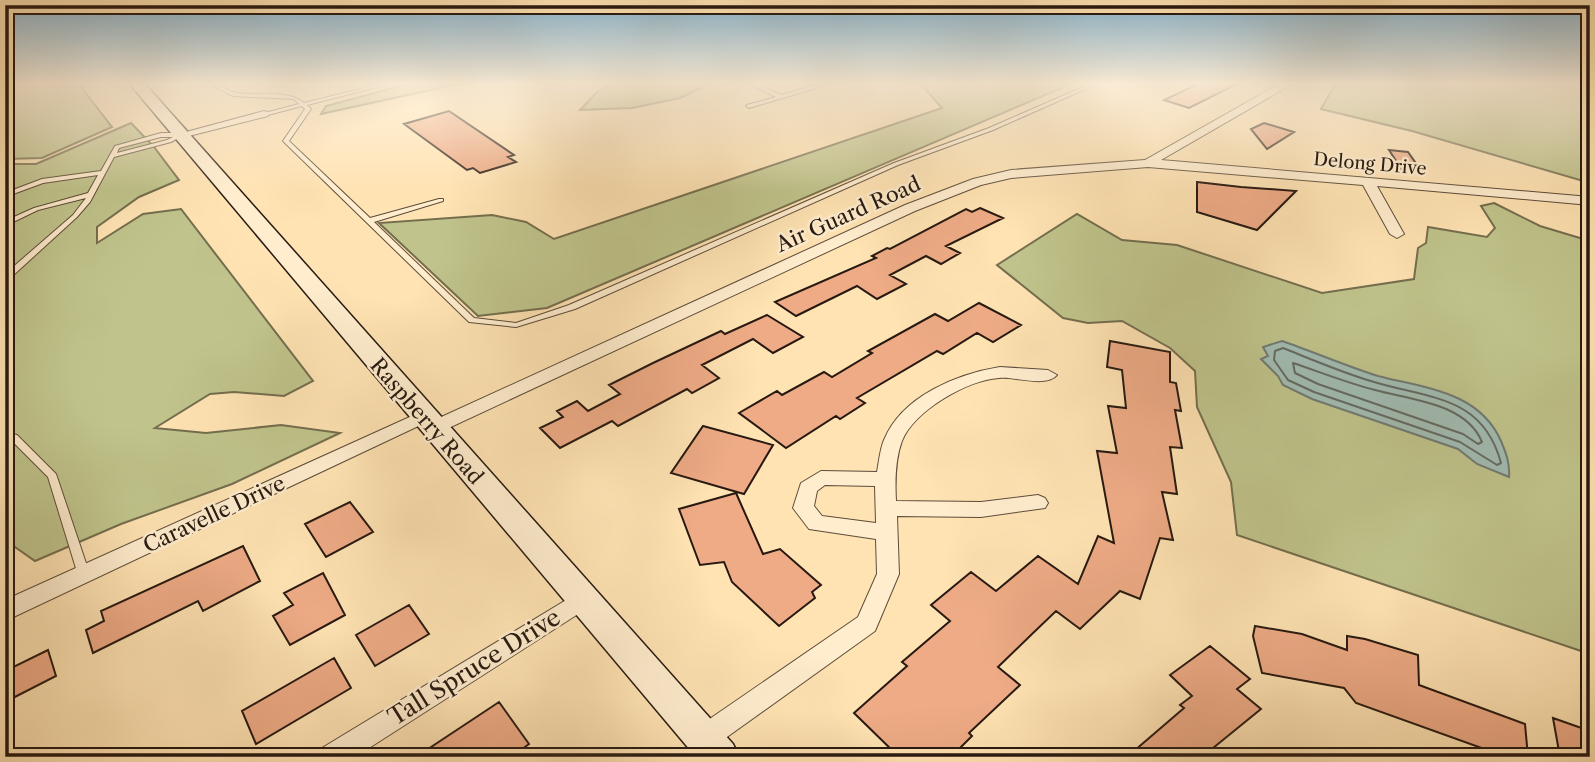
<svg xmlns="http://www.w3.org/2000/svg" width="1595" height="762" viewBox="0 0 1595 762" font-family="'Libre Caslon Text',serif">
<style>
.green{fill:#c0c48c;stroke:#746e4e;stroke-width:2}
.water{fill:#a1bdb4;stroke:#707b73;stroke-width:2}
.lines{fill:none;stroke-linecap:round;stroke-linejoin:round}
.shore{stroke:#646b62;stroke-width:2}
.building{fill:#eeab86;stroke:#271911;stroke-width:2}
.lane-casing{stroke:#5d4c3a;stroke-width:2}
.street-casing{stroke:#5d4c3a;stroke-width:2}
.secondary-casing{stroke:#271911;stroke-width:3}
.lane{fill:#ffedce;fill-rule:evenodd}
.street{fill:#ffedce;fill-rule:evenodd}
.secondary{fill:#ffedce;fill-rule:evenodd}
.labels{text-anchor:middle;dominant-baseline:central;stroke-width:5;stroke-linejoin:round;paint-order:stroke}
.far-street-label{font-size:18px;fill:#271911;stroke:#ffedce}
.street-label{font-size:21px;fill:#271911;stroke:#ffedce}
.near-street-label{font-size:24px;fill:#271911;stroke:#ffedce}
</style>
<rect width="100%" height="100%" fill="#ffe3b3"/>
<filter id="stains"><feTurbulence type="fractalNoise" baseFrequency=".00286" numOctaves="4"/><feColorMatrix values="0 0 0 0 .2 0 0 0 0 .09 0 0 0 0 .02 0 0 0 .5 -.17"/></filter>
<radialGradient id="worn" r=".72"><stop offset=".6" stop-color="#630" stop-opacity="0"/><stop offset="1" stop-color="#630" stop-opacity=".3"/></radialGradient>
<path class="green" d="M5 83H78L112 127 42 158 5 159Z
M411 83H480L458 84 321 114 326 106Z
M612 83H711L680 98 632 108 580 110 597 92Z
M920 83H1073L547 308 478 316 379 223 492 215 526 222 554 239 942 108Z
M1336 83H1590V183L1412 131 1321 109Z
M131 123 154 147 179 180 139 197 97 227V243L143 214 181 209 313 381 284 396 234 392 210 394 155 428 206 433 281 425 340 433 232 484 121 524 35 561 5 540V164H36Z
M1494 203 1540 226 1590 241V654L1237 535 1231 482 1197 407 1195 371 1170 348 1122 321 1088 323 1063 318 997 265 1077 214 1122 240 1177 245 1322 293 1414 279 1418 248 1426 243 1428 227 1487 237 1495 228 1481 206Z"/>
<path class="water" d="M1282 341C1314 352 1346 366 1378 376 1424 388 1479 391 1501 441 1506 453 1510 463 1509 477L1477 464 1458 449 1312 399 1283 385 1278 376 1261 359 1268 356 1263 347Z"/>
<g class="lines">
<path class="shore" d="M1283 348C1313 360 1343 373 1374 382 1431 399 1483 396 1501 463L1497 465 1460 442 1314 392 1288 380 1274 360 1275 351Z
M1293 363C1320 372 1347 383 1375 390 1411 400 1466 403 1482 442L1478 444 1463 434 1318 384 1295 373Z"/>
</g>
<path class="building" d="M1200 83H1239L1189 108 1164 100Z
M449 111 514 155 508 157 516 162 480 173 473 168 467 170 404 124Z
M1264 123 1294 132 1267 149 1251 129Z
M1389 150 1408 152 1422 172 1402 170Z
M1197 182 1241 187 1296 191 1257 230 1197 212Z
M980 208 1003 218 946 246 960 253 941 264 926 256 890 275 906 284 877 299 857 286 796 316 775 302 876 258 872 256 887 248 890 249 966 209 972 212Z
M979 303 1021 325 993 342 977 333 943 354 937 351 857 398 865 403 840 419 836 416 786 448 739 413 777 391 782 395 824 372 832 377 872 353 868 351 935 314 948 321Z
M767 315 803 337 773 353 753 339 702 365 719 378 692 393 687 389 618 426 612 421 560 448 540 428 563 417 557 411 577 401 588 411 620 394 609 385 653 363 721 331 725 334Z
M1110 341 1170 352V382L1176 383 1181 411 1175 410 1182 448 1170 447 1177 494 1162 492 1173 540 1160 538 1140 599 1120 591 1080 629 1056 611 1031 635 998 667 1020 685 969 733 972 736 951 757H899L854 713 907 666 902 662 950 621 931 605 971 572 996 591 1038 556 1078 584 1098 536 1114 543 1097 451 1117 453 1108 406 1126 408 1122 370 1107 367Z
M703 426 773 445 744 494 671 473Z
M736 493 763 554 780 549 821 585 812 592 815 598 779 626 732 582 724 562 700 565 679 509Z
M350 502 373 532 326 557 305 524Z
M243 546 260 581 203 611 198 601 93 653 86 630 104 621 101 611Z
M323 573 345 615 290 645 273 616 293 605 284 593Z
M409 605 429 634 375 666 356 635Z
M1255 626 1302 634 1347 650V636L1365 639 1418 655 1419 685 1525 724 1528 757H1491L1490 751 1356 703 1344 688 1262 673 1253 636Z
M1210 646 1250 679 1237 689 1261 709 1202 757H1127L1184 708 1180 705 1192 696 1170 675Z
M48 650 56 676 5 702V671Z
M334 658 351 688 256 744 242 711Z
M499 702 529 744 511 757H416Z
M1553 718 1590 731V757H1560Z"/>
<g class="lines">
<g class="lane-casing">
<path id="lane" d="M207 83C218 83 224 89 233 92 254 98 286 88 304 103L384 83H393L307 105 311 109 289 141 370 218 439 199H443V201L374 222 474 318 516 323 569 305 894 163 989 128 1092 83H1099L993 130 898 165 575 309 516 327 469 322 284 142 283 141 305 109 302 106 264 116 261 114 299 104 294 99 233 96Z
M747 83H754L781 95 824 83H833L749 108 746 106 747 105 776 97Z
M161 133H181L184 135 171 142 114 157 90 202 77 217 8 280H5V274L73 215 86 198 38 210 5 226V221L34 208 88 193 98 175 43 183 5 197V193L42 179 101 171 115 146ZM161 137H173L167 140 117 153 119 148Z
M5 432 17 435 56 474 90 575 88 578 84 579 80 578 78 575 48 477 11 440 5 438Z"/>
</g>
<g class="street-casing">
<path id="street" d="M1281 83H1294L1161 160 1590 197V205L1377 186 1404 234 1397 238 1390 234 1363 185 1148 167 1011 178 981 185 915 211 440 432H426L424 428 426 424 905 205 973 179 1011 170 1145 160Z
M264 111 268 112V116L181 138 175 135Z
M1000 367 1048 370 1057 375C1046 388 1014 376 999 378 967 380 914 411 902 441 895 460 895 482 896 501L981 502 1038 495 1045 498 1048 503 1045 508 981 517 897 516 899 574 875 631 713 747 704 750 695 747 691 738 695 729 858 617 877 574 876 539 809 529 793 508 801 483 821 471 877 472C879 462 880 449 884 440 902 396 957 374 1000 367ZM825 485 875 486 876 523 822 516 814 506 817 491Z
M423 411 429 413 432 417 429 421 5 621V600Z
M581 591 589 593 592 600 589 607 355 757H318L322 748Z"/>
</g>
<g class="secondary-casing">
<path id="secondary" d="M129 83H144L733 744 739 757H696Z"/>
</g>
<use href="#lane" class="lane"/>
<use href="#street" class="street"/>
<use href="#secondary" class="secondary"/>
</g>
<linearGradient id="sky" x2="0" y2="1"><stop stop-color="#8bb8d3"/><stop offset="0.44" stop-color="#fff2dd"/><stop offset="1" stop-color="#fff2dd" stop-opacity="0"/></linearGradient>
<rect width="1595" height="190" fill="url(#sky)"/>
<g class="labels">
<g class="far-street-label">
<text transform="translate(1370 164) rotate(5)">Delong Drive</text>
</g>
<g class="street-label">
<text transform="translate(848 214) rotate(-24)">Air Guard Road</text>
<text transform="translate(427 421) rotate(49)">Raspberry Road</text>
<text transform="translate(214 514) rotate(-25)">Caravelle Drive</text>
</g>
<g class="near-street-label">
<text transform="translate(474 667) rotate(-32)">Tall Spruce Drive</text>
</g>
</g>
<rect width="1595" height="762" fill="none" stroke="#ffe3b3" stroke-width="28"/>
<rect x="7" y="7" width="1581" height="748" fill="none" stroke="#271911" stroke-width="3.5"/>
<rect x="14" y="14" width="1567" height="734" fill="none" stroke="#271911" stroke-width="2"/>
<rect width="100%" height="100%" filter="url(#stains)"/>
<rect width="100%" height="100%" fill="url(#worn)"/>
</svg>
